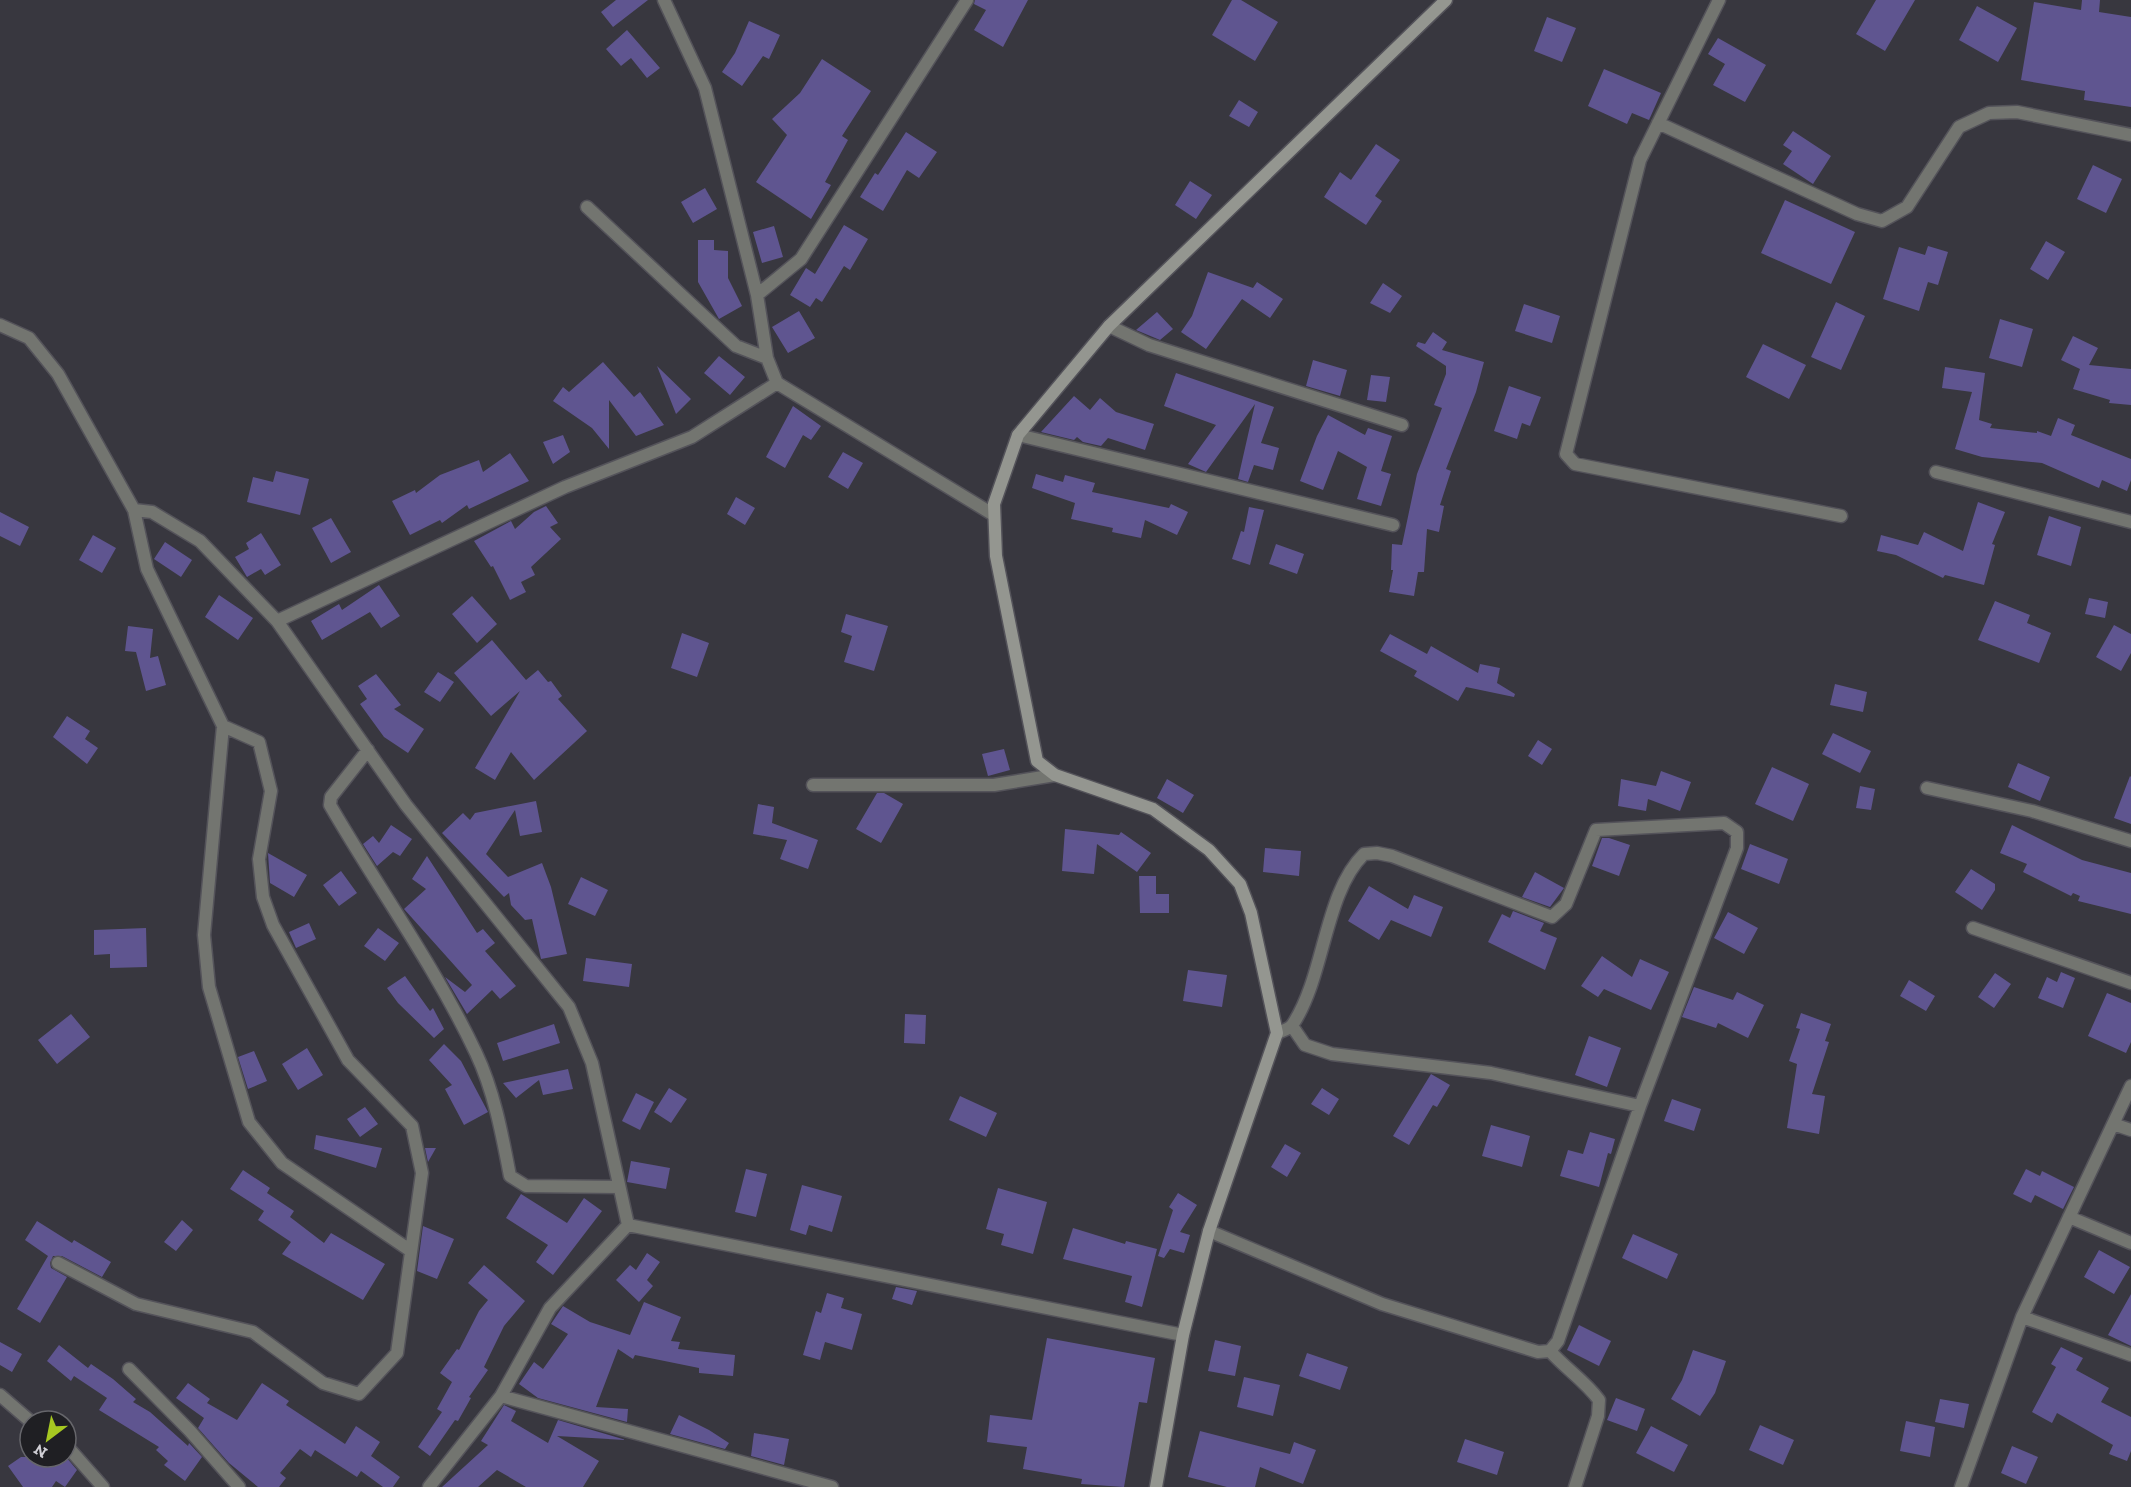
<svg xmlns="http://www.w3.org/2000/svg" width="2131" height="1487" viewBox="0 0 2131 1487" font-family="'Zilla Slab',serif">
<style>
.building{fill:#5f5590}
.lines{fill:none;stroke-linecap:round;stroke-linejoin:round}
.street-casing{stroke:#54535a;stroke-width:15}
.secondary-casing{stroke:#54535a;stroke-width:15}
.street{stroke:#737570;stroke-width:12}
.secondary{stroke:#949690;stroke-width:12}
</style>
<rect width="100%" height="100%" fill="#38373f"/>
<path class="building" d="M616 0H648L613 27 601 12Z
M975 0H1028L1003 47 974 30 986 10 974 4Z
M1232 0H1241L1278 22 1255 61 1212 35Z
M1876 0H1915L1885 51 1856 34Z
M2082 0H2100L2099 12 2131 17V107L2084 100 2085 91 2021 80 2034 2 2081 10Z
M1977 6 2017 28 1998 62 1959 40Z
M1547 17 1576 28 1562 62 1534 51Z
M749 21 780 35 769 59 763 56 742 86 722 72 735 53Z
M627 30 660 68 647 78 631 58 621 66 606 49Z
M1718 38 1766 65 1745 102 1713 85 1725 64 1708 54Z
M822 59 871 91 842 136 848 140 825 182 831 185 811 219 756 182 787 135 772 119 800 93Z
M1604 69 1661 93 1649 120 1632 113 1627 124 1588 106Z
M1239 100 1258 112 1249 127 1229 116Z
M1793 131 1831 156 1813 184 1783 164 1792 151 1783 145Z
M906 132 937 152 919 178 907 170 883 211 860 197 875 173 878 175Z
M1376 144 1400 160 1375 196 1382 201 1366 225 1324 197 1340 172 1351 180Z
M2093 165 2122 179 2106 213 2077 199Z
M1190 181 1212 195 1196 219 1175 205Z
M705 188 717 209 693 223 681 202Z
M1785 200 1855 232 1831 284 1761 253Z
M844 225 868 239 850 270 844 266 822 302 816 298 810 307 790 295 806 268 815 274Z
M774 226 783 257 762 263 753 232Z
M698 240H714V250L728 251V278L742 306 719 319 698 282Z
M2046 241 2065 252 2048 280 2030 269Z
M1928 246 1948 252 1938 285 1928 282 1919 311 1883 299 1899 247 1925 255Z
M1208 272 1253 288 1257 282 1283 299 1270 318 1242 299 1206 349 1181 332 1192 316Z
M1383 283 1402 296 1390 313 1370 303Z
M1836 302 1865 316 1841 370 1811 357Z
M1524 304 1560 316 1552 343 1515 331Z
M799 311 815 338 788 353 772 327Z
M1157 312 1173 329 1160 340 1136 330Z
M2000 319 2033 329 2022 367 1989 358Z
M1433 332 1447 342 1442 350 1484 362 1476 392 1446 469 1451 471 1440 505 1444 506 1439 532 1427 529 1424 572H1418L1414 596 1389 592 1393 570H1391L1392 544 1402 545 1417 474 1442 408 1434 405 1446 374V366L1416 346 1418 342 1425 344Z
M2073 336 2098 348 2089 365 2131 369V405L2109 403 2110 400 2073 389 2080 369 2061 360Z
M1763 344 1806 365 1789 399 1746 377Z
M719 356 745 377 730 395 704 373Z
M1313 360 1347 370 1340 396 1306 386Z
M603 362 634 397 640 392 664 425 636 436 609 400V449L592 428 553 401 563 387 569 392Z
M657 366 691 399 676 414Z
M1945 367 1985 373 1979 420 1992 424 1990 428 2037 433V431L2051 436 2058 418 2075 425 2071 435 2131 459V480L2127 491 2102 480 2099 488 2042 463 1982 457 1955 449 1972 392 1942 388Z
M1176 373 1274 407 1261 443 1279 448 1273 470 1254 465 1248 482 1238 479 1255 404 1206 472 1188 464 1216 425 1164 406Z
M1371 375 1390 377 1386 402 1367 400Z
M1509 386 1541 397 1530 426 1522 423 1517 439 1494 431Z
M1074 396 1090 410 1100 398 1116 412 1154 424 1145 450 1108 438 1101 446 1083 442 1077 437 1074 440 1041 432Z
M793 406 821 426 811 440 803 435 785 468 766 457Z
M1328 415 1365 435 1368 428 1392 436 1381 471 1391 474 1381 506 1357 499 1367 467 1338 451 1323 490 1300 481 1317 436Z
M563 435 570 452 553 464 543 442Z
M843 452 863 463 848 489 828 477Z
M510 453 529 481 469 509 467 505 442 523 440 520 410 535 392 501 415 490 416 493 440 475 479 460 483 472Z
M276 471 309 479 300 515 247 502 253 477 273 482Z
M1036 474 1063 482 1065 475 1095 483 1092 492 1169 508 1171 504 1188 512 1177 535 1145 520 1141 538 1112 532 1113 528 1071 519 1075 503 1032 488Z
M736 497 755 508 745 525 727 514Z
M1978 502 2005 512 1992 544 1995 545 1984 585 1945 575 1943 578 1896 555 1877 551 1881 535 1918 545 1924 532 1963 551Z
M546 506 558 523 550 527 561 539 531 567 535 575 521 582 526 592 510 600 493 566 491 567 474 541 511 521 515 529 534 512Z
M1249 507 1264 510 1250 565 1232 559 1241 531 1244 532Z
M0 512 29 527 20 546 0 536Z
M2049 516 2081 527 2071 566 2037 555Z
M331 518 351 552 331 563 312 528Z
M261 533 281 565 265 575 261 569 247 577 235 557 249 549 246 543Z
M93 535 116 548 102 573 79 560Z
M165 542 192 560 181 577 154 559Z
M1276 544 1304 554 1297 574 1269 564Z
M379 585 400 616 381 628 370 612 322 640 311 621 339 604 342 610Z
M219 595 253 618 238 640 205 617Z
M472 596 497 624 477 643 452 614Z
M2089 598 2108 602 2105 618 2085 614Z
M1995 601 2030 615 2027 623 2051 633 2039 663 1978 640Z
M846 614 888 626 874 671 844 662 852 636 841 632Z
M2114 625 2131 634V653L2121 671 2096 657Z
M128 626 153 629 150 658 158 656 166 685 146 691 136 652 125 651Z
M682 633 709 643 697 677 671 668Z
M1390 634 1427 654 1431 646 1478 673 1480 664 1500 668 1497 683 1515 694 1514 697 1466 687 1458 701 1414 676 1417 671 1380 651Z
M492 640 526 680 538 670 548 682 551 681 562 696 558 699 587 731 534 780 511 752 495 780 475 768 520 691 491 716 454 673Z
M438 672 454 682 440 702 424 692Z
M376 674 401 705 394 709 424 729 408 753 384 737 360 704 367 699 358 686Z
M1835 684 1867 692 1863 712 1830 705Z
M67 716 90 731 85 739 98 748 87 764 53 737Z
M1833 733 1871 751 1860 773 1822 754Z
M1538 740 1552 749 1542 765 1528 756Z
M1004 749 1010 770 988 776 982 754Z
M2018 763 2050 777 2040 801 2008 787Z
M1772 767 1809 784 1793 821 1755 804Z
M1661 771 1691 782 1680 811 1648 799 1646 811 1618 806 1621 779 1656 786Z
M2130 776 2131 777V824L2114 818Z
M1167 779 1194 795 1183 813 1157 798Z
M1860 786 1875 789 1871 810 1856 808Z
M877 793H884L903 804 881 843 856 829Z
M536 801 542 832 520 836 515 810 486 854 508 877 542 863 551 887 567 954 541 959 532 919 525 920 511 905 509 893 504 897 442 833 463 813 470 820 475 813Z
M758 804 774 807 772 823 818 840 808 869 780 859 787 840 753 834Z
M391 825 412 839 400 856 393 852 377 866 363 844 373 836 379 843Z
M2012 825 2082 860 2131 873V914L2078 901 2080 896 2073 893 2071 896 2023 872 2027 864 2000 853Z
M1065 829 1119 835 1121 832 1151 853 1137 872 1097 844 1094 874 1062 871Z
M1602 838H1609L1630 845 1619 876 1592 866Z
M1750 844 1788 859 1779 884 1741 869Z
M1265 848 1301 851 1299 876 1263 872Z
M268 853 307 875 294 897 270 883Z
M427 856 477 933 483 929 495 943 485 951 516 986 500 999 492 990 467 1014 445 977 465 992 472 985 404 909 426 889 412 879Z
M1971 869 1995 884V890L1982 910 1955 892Z
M341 871 357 893 339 906 323 885Z
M1535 872 1564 888 1550 907 1522 897Z
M1139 876H1156V894H1169V913H1140Z
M581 877 608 890 595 916 568 904Z
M1369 886 1408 909 1414 895 1443 907 1431 937 1391 920 1379 940 1348 921Z
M1513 911 1544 923 1540 931 1557 938 1545 970 1488 942 1502 914 1510 918Z
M1728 912 1758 928 1744 954 1714 938Z
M309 923 316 939 296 948 289 932Z
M146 928 147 967 110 968V954L94 955V930Z
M378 928 399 943 385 961 364 946Z
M1602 956 1632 977 1640 959 1669 972 1651 1010 1604 989 1598 997 1581 986Z
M586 958 632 964 629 987 583 981Z
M1188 970 1227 975 1222 1007 1183 1001Z
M2061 972 2075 978 2063 1008 2038 998 2047 977 2057 982Z
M1995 973 2011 984 1994 1008 1978 997Z
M405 976 430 1011 433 1008 444 1029 434 1038 398 1003 387 988Z
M1909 980 1935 996 1926 1011 1900 996Z
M1694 987 1733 1000 1737 992 1764 1005 1748 1038 1718 1023 1716 1028 1682 1017Z
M2107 993 2131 1003V1042L2126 1053 2088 1036Z
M1801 1013 1831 1024 1825 1041 1829 1042 1812 1094 1825 1096 1819 1134 1787 1128 1797 1064 1789 1061 1800 1029 1796 1028Z
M71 1014 90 1037 57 1064 38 1040Z
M905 1014 926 1015 925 1044 904 1043Z
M554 1024 560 1043 503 1061 497 1043Z
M1589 1036 1621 1048 1607 1087 1575 1075Z
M444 1044 461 1061 488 1112 464 1125 445 1089 452 1085 429 1060Z
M307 1048 323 1075 298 1090 282 1064Z
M254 1051 267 1081 248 1089 238 1057Z
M568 1069 573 1089 543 1095 539 1080 516 1098 503 1083Z
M1431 1074 1450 1085 1437 1107 1433 1105 1409 1145 1393 1136Z
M669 1088 687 1099 671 1123 654 1112Z
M1322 1088 1339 1099 1329 1115 1311 1104Z
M636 1093 654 1102 640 1130 622 1121Z
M960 1096 997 1113 986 1137 949 1120Z
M1672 1099 1701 1109 1694 1131 1664 1121Z
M365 1107 378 1124 360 1137 347 1119Z
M1491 1125 1530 1136 1522 1167 1482 1156Z
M1590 1132 1615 1139 1611 1154 1608 1153 1599 1187 1560 1176 1568 1150 1583 1154Z
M316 1135 382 1148 376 1168 314 1149Z
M1285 1144 1301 1153 1287 1177 1271 1167Z
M425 1148H436L428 1162Z
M631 1161 670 1168 666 1189 627 1182Z
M746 1169 767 1174 756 1217 735 1212Z
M2026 1169 2040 1176 2042 1171 2074 1187 2063 1209 2035 1195 2031 1203 2013 1194Z
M243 1170 270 1188 267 1193 294 1211 290 1217 324 1243 331 1233 385 1264 363 1300 282 1254 291 1242 258 1220 264 1211 230 1189Z
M802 1185 842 1196 832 1232 809 1225 806 1235 790 1230Z
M998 1188 1047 1202 1033 1254 1001 1245 1004 1234 986 1229Z
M1178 1193 1197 1205 1180 1232 1190 1235 1184 1253 1170 1249 1164 1258 1158 1256 1173 1210 1169 1207Z
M521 1194 567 1223 584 1198 602 1211 553 1275 536 1262 548 1245 506 1218Z
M182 1220 193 1230 176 1251 164 1242Z
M37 1221 72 1243 74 1240 111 1262 102 1277 62 1256H53L50 1263 51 1268 67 1277 40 1323 17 1309 48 1256 25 1240Z
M423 1226 454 1239 437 1279 417 1271Z
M1073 1228 1125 1244 1126 1241 1157 1249 1142 1307 1125 1302 1132 1276 1063 1259Z
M1633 1234 1678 1254 1667 1279 1622 1258Z
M2099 1250 2130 1267 2114 1294 2084 1277Z
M647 1253 660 1262 647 1280 653 1286 639 1302 616 1280 630 1265 636 1270Z
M484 1265 525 1301 504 1326 484 1367 488 1370 469 1397 471 1398 458 1421 455 1420 430 1456 418 1447 442 1412 437 1409 452 1382 440 1373 457 1349 459 1350 479 1311 488 1300 468 1283Z
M896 1287 917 1291 912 1305 892 1299Z
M827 1293 844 1298 841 1308 862 1314 852 1350 825 1342 820 1360 803 1355 816 1311 821 1313Z
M2131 1294V1346L2108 1335Z
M644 1302 681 1317 671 1341 680 1342 678 1349 735 1355 733 1376 699 1373V1368L635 1355 633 1359 618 1349 596 1407 628 1409 627 1422 538 1398 519 1384 534 1362 543 1369 568 1334 551 1324 563 1306 590 1322 630 1335Z
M1579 1325 1611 1341 1599 1366 1567 1350Z
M1047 1338 1155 1358 1147 1403 1139 1402 1124 1487 1081 1484 1082 1479 1023 1469 1027 1447 987 1442 990 1415 1032 1420Z
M1215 1340 1241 1346 1235 1376 1208 1371Z
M0 1342 22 1354 12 1372 0 1365Z
M59 1345 88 1368 91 1364 113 1379 136 1399 133 1402 150 1412 188 1446 189 1443 202 1457 185 1481 164 1465 168 1461 156 1450 159 1447 99 1410 107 1398 74 1376 71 1381 47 1361Z
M2061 1347 2083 1358 2076 1370 2109 1388 2101 1402 2131 1417V1451L2127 1461 2109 1454 2113 1445 2057 1413 2052 1423 2032 1412 2056 1367 2051 1364Z
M1693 1350 1726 1361 1715 1393 1700 1416 1671 1399 1682 1380Z
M1307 1353 1348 1367 1340 1390 1299 1376Z
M1244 1377 1280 1385 1273 1416 1237 1407Z
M188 1383 210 1399 207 1403 237 1420 262 1383 289 1401 286 1405 345 1444 356 1426 380 1442 371 1456 400 1477 393 1487H383L361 1471 357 1477 315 1450 311 1457 300 1449 280 1473 286 1478 279 1487H258L229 1463 198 1428 204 1418 176 1398Z
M1616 1398 1645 1409 1637 1431 1607 1420Z
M1940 1399 1969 1404 1964 1428 1935 1422Z
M504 1405 516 1411 511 1421 548 1443 558 1420 626 1440 557 1436 599 1461 583 1487H526L497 1470 478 1487H442L488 1445 481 1441Z
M679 1415 709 1430 729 1443 725 1449 670 1434Z
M1906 1421 1935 1427 1930 1457 1900 1451Z
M1760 1425 1794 1440 1783 1465 1749 1450Z
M1651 1426 1688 1445 1674 1472 1636 1453Z
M1200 1431 1290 1454 1294 1442 1316 1450 1303 1484 1260 1467 1255 1487H1227L1188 1477Z
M754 1433 789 1439 784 1465 751 1456Z
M1465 1439 1504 1452 1497 1475 1457 1462Z
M2012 1446 2038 1457 2026 1484 2001 1473Z
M21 1457H66L77 1470 65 1487 56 1481 52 1487H23L8 1466Z"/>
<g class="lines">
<g class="street-casing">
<path id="street" d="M1719 0 1640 160 1566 454 1575 464 1841 516
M1658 123 1857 214 1882 221 1907 207 1959 127 1989 113 2017 112 2131 135
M587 207 736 346 767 358
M757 295 801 259 967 0
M0 325 29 338 58 374 134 510 147 569 223 726 204 935 209 987 249 1122 282 1163 411 1251
M1109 326 1149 345 1402 425
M777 383 994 515
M1018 435 1393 525
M1936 472 2131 522
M134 510 152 512 200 541 277 621 406 805 569 1007 592 1063 628 1225 550 1308 501 1396 429 1487
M277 621 565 487 692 437 777 383 767 358 757 295 705 88 664 0
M368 750 331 797 330 805C378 888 435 966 476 1053 494 1091 502 1134 510 1176L526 1186 619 1187
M813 785H994L1055 775
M1927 788 2032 811 2131 841
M1973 928 2131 983
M1292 1026 1305 1045 1332 1054 1491 1073 1640 1106
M2113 1124 2131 1130
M2069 1217 2131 1243
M628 1225 1183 1335
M1209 1231 1382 1304 1538 1352 1550 1351 1558 1341 1640 1106 1737 848V832L1724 823 1596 830 1566 904 1552 917 1392 856 1377 853 1364 854C1324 893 1325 976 1293 1024 1290 1029 1282 1031 1277 1033
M58 1263 136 1304 253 1332 323 1383 359 1394 397 1353 422 1173 412 1126 348 1060 273 925 263 897 259 859 271 791 259 742 223 726
M2022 1317 2131 1355
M1550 1351C1566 1369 1585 1381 1599 1400L1598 1416 1575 1487
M129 1369 190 1431 239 1487
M0 1395 30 1421
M501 1396 832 1487
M66 1445 103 1487
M1961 1487 2022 1317 2131 1086"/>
</g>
<g class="secondary-casing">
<path id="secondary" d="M1156 1487 1183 1335 1209 1231 1277 1033 1251 913 1240 884 1209 850 1153 809 1055 775 1037 761 996 556 994 504 1018 435 1109 326 1446 0"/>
</g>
<use href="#street" class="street"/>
<use href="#secondary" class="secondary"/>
</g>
<g transform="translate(48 1439) rotate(212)"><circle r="28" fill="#1f1f23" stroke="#66666b" stroke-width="1.5"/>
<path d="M0-4.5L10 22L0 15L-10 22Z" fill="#a6c821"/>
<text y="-9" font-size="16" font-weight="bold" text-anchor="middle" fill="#d1d0d6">N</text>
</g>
</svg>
